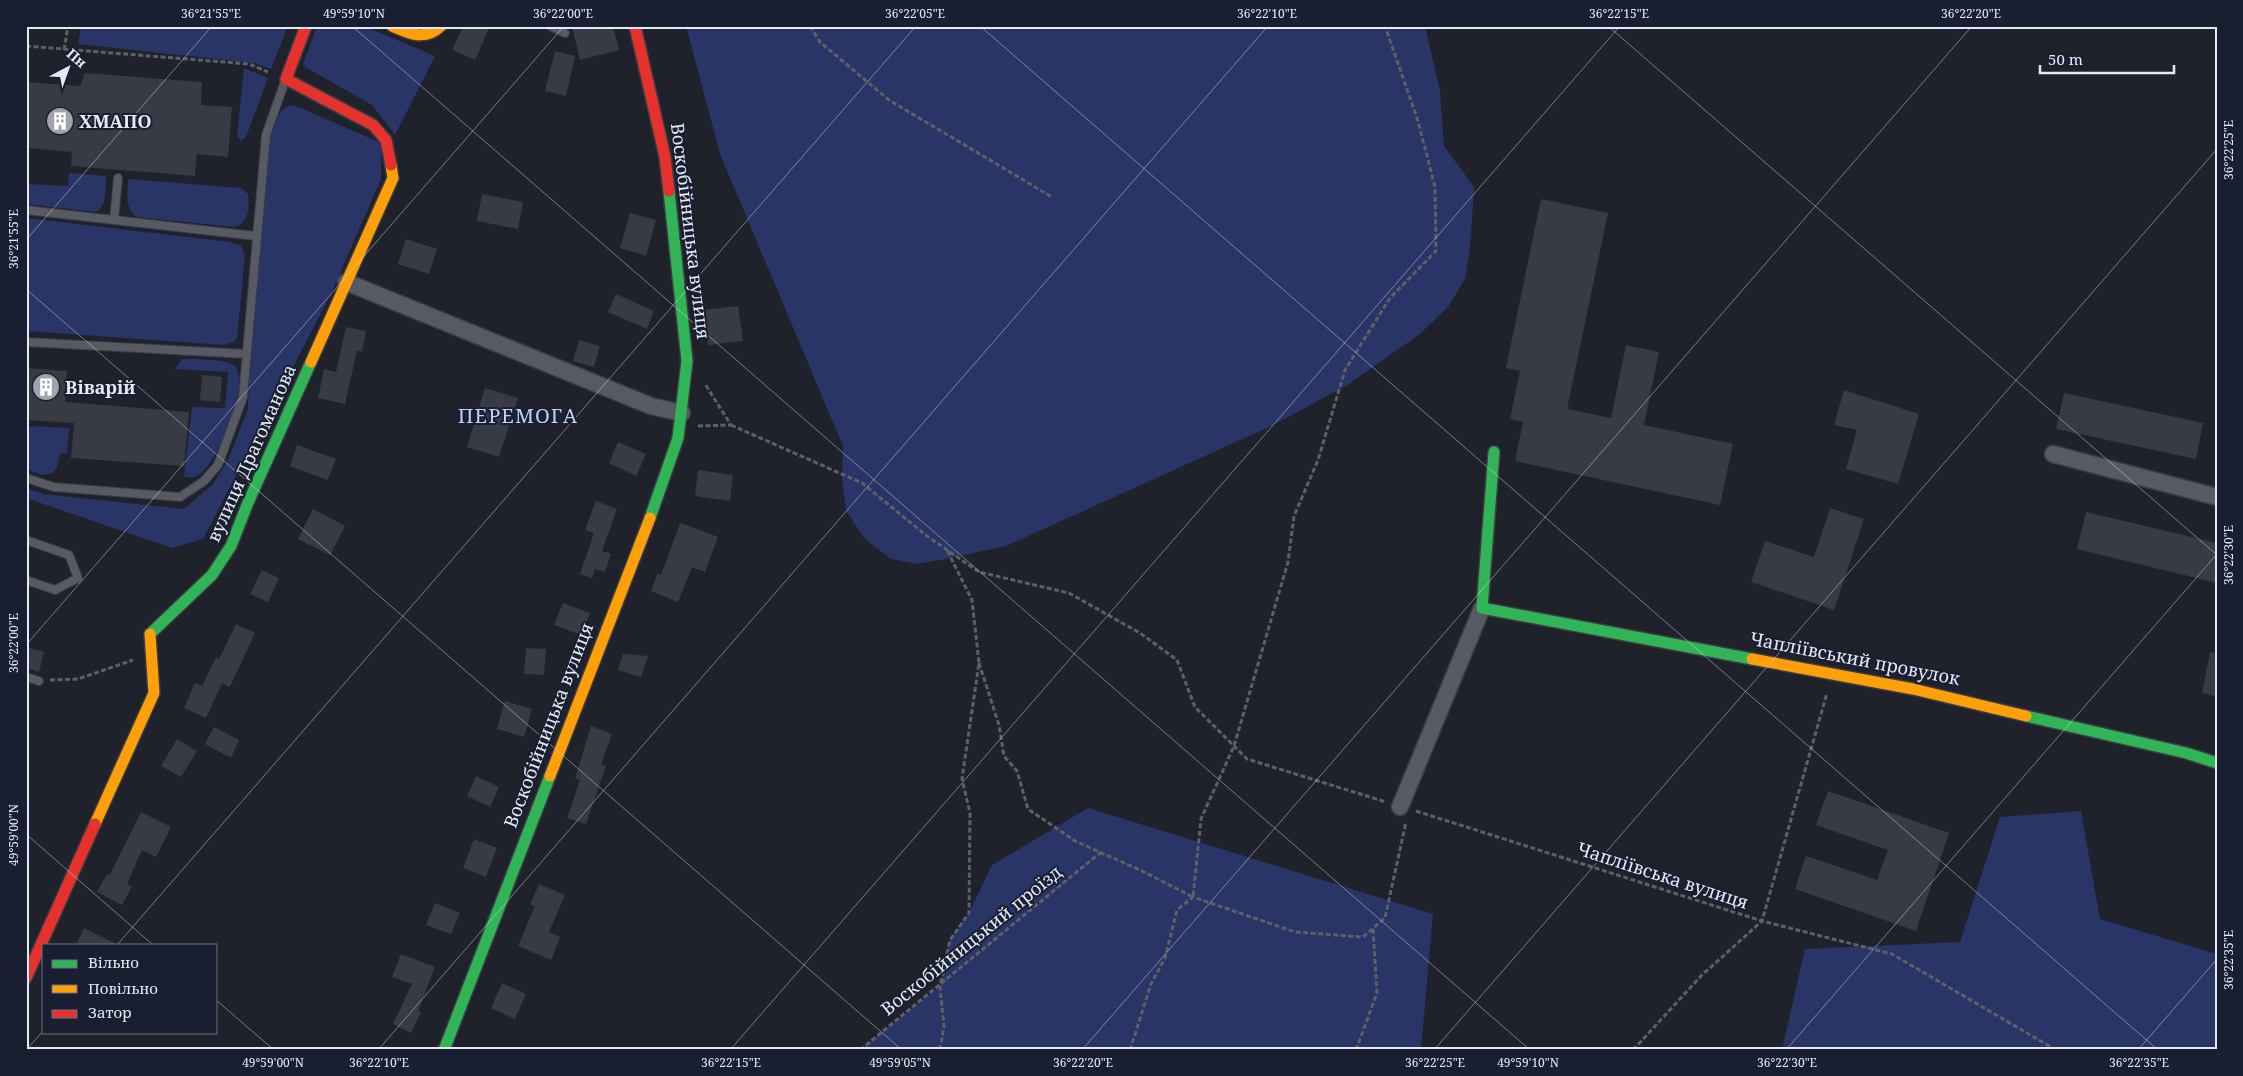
<svg xmlns="http://www.w3.org/2000/svg" width="2243" height="1076" viewBox="0 0 2243 1076" font-family="'Noto Serif',serif">
<style>
.green{fill:#293467}
.building{fill:#383b43}
.lines{fill:none;stroke-linecap:round;stroke-linejoin:round}
.lane-casing{stroke:#3a3c44;stroke-width:10}
.street-casing{stroke:#3a3c44;stroke-width:19}
.fast-casing{stroke:#3a3c44;stroke-width:14}
.slow-casing{stroke:#3a3c44;stroke-width:14}
.jam-casing{stroke:#3a3c44;stroke-width:14}
.path{stroke:#5e6067;stroke-width:3;stroke-dasharray:5 2.5;stroke-linecap:butt}
.lane{stroke:#575a62;stroke-width:8}
.street{stroke:#575a62;stroke-width:16}
.fast{stroke:#30b455;stroke-width:11}
.slow{stroke:#ff9f0a;stroke-width:11}
.jam{stroke:#e5322d;stroke-width:11}
.ticks{fill:none;stroke:#e5e9f6;stroke-width:1;stroke-opacity:0.45}
.labels{text-anchor:middle;dominant-baseline:central;stroke-width:4;stroke-linejoin:round;paint-order:stroke}
.poi-label{font-size:18px;font-weight:bold;fill:#e5e9f6;stroke:#191f31;text-anchor:start}
.street-label{font-size:18px;fill:#e5e9f6;stroke:#191f31}
.quarter-label{font-size:20px;letter-spacing:1px;fill:#c0cef8;stroke:#191f31}
.neatline{fill:none;stroke:#e5e9f6;stroke-width:2}
.ticks-label{font-size:12px;text-anchor:middle;fill:#e5e9f6}
</style>
<rect width="100%" height="100%" fill="#1f222b"/>
<path class="green" d="M81 26H288L271 69 254 63 78 44Z
M317 26H364L435 56 395 135 372 105 305 67 303 64Z
M686 26H1425L1440 91 1444 146 1474 187 1470 248 1465 279 1448 307 1420 334 1346 386 1269 427 1006 546 945 559 917 564 891 559 865 539 846 511 842 479 843 446 720 154Z
M244 68 268 78 246 137 241 141 237 136Z
M294 105 381 143V179L331 294 203 539 172 548 26 498V488L43 494 184 509 213 484 227 462 248 409 249 375 270 138C275 126 278 105 294 105Z
M69 173 106 176C105 188 108 205 96 212L26 204V184L68 186Z
M128 179 241 188 248 194C249 208 250 221 235 227L137 217C124 209 128 192 128 179Z
M26 218 230 242 241 246 245 255 237 338 234 342 224 345 26 331Z
M182 359C193 359 228 359 235 366 251 383 217 464 199 475 195 478 189 477 184 477L192 407 225 408 228 372 175 369Z
M26 426 69 428 67 454 60 453 57 467 53 473 43 475 26 469Z
M1088 808 1433 914 1421 1050H860L940 986 950 940 969 913 992 865Z
M2081 811 2100 919 2217 954V1050H1782L1805 949 1960 942 2000 817Z"/>
<path class="building" d="M463 26H490L475 60 452 50Z
M572 26H613L619 50 580 60Z
M555 51 575 56 566 96 545 91Z
M85 73 202 82 201 105 232 107 228 157 197 154 195 176 71 166 72 152 26 148V82L80 86Z
M482 194 523 202 518 229 477 221Z
M1541 199 1608 213 1567 409 1611 418 1626 345 1659 352 1644 425 1733 444 1720 505 1515 461 1523 422 1510 419 1520 371 1506 368Z
M630 213 656 220 646 256 620 248Z
M406 239 437 249 429 274 398 264Z
M616 294 654 311 647 329 608 312Z
M738 306 743 341 708 345 704 310Z
M346 327 366 331 362 352 357 350 345 404 318 398 324 369 336 372Z
M579 340 600 346 594 367 573 361Z
M26 368 67 371 65 402 189 412 184 466 71 458 74 423 26 420Z
M202 375 222 377 220 402 200 400Z
M485 388 518 398 499 457 467 447Z
M1844 390 1919 414 1898 484 1846 469 1857 430 1834 425Z
M2064 393 2203 423 2196 459 2056 429Z
M618 442 646 454 636 476 609 463Z
M297 445 336 459 328 480 290 466Z
M698 470 733 475 730 501 695 496Z
M596 501 617 509 602 551 611 554 605 572 595 569 592 578 580 574 594 533 585 530Z
M1830 508 1864 519 1834 610 1751 582 1765 541 1814 557Z
M313 509 345 526 330 555 298 539Z
M2086 512 2217 543V583L2077 549Z
M680 523 718 537 705 572 692 567 678 602 651 591 658 573 661 575Z
M262 570 279 578 268 602 250 594Z
M563 603 590 613 581 635 554 625Z
M236 624 255 633 230 687 222 683 206 718 184 708 195 683 202 686 216 657 219 659Z
M26 647 44 652 39 672 26 668Z
M526 648 546 649 544 675 524 674Z
M2210 652 2217 653V697L2202 693Z
M623 654 648 656 641 677 618 670Z
M505 701 532 709 524 737 497 729Z
M591 726 612 734 601 765 606 766 586 824 567 818 580 780 575 779Z
M214 727 239 740 231 758 205 744Z
M177 739 197 751 181 777 161 766Z
M476 776 499 787 490 807 467 796Z
M1828 791 1949 833 1916 931 1795 889 1806 856 1877 880 1888 850 1816 825Z
M141 812 171 827 156 857 142 850 127 884 132 886 122 905 97 892 107 874 110 875Z
M474 839 497 848 486 877 463 868Z
M539 884 565 895 549 932 560 937 551 960 518 946 535 906 530 905Z
M435 903 460 913 451 934 426 925Z
M84 928 118 945H76Z
M401 954 435 967 418 1011 421 1012 411 1033 393 1024 412 984 392 977Z
M502 983 526 994 515 1019 491 1008Z"/>
<g class="lines">
<g class="lane-casing">
<path id="lane" d="M550 26 565 33
M26 210 256 236
M114 220 118 178
M26 342 247 354
M26 478 54 487 180 497 204 481 218 465 243 397 266 135 285 81
M26 540 69 555 78 578 55 590 26 580
M26 677 39 681"/>
</g>
<g class="street-casing">
<path id="street" d="M346 282 651 406 682 413
M2053 454 2217 497
M1400 807 1482 608"/>
</g>
<g class="fast-casing">
<path id="fast" d="M1494 452 1482 608 1752 659
M650 518 678 438 687 361 669 191
M150 634 212 575 231 546 247 505 311 362
M2026 716 2186 753 2217 763
M444 1050 550 776"/>
</g>
<g class="slow-casing">
<path id="slow" d="M392 26C410 34 425 41 441 26
M311 362 393 178 391 165
M1752 659 1913 689 2026 716
M550 776 650 518
M95 824 154 693 150 634"/>
</g>
<g class="jam-casing">
<path id="jam" d="M306 26 286 79 373 125 386 140 391 165
M635 26 665 157 669 191
M26 978 95 824"/>
</g>
<path class="path" d="M810 26 820 42 889 100 1052 197
M26 46 249 64 268 72
M64 50 68 26
M731 425 862 483 927 536 979 572 1069 593 1140 633 1177 660 1195 707 1247 759 1386 802
M698 426 731 425 705 384
M979 663 999 725 1004 756 1017 771 1028 809 1075 841 1140 870 1193 897 1201 819 1234 746 1288 562 1294 516 1318 460 1345 370 1390 298 1436 251 1435 187 1418 121 1385 26
M50 680 78 679 133 660
M1416 811 1762 921 1892 954 2056 1050
M860 1050 1101 852
M940 1050 944 1026 940 986 950 940 969 913 970 813 962 779 979 663 972 600 947 550
M1130 1050 1151 984 1165 958 1177 910 1193 897 1295 932 1363 937 1385 918 1406 822
M1356 1050 1377 993 1373 929
M1633 1050 1702 975 1762 921 1827 693"/>
<use href="#lane" class="lane"/>
<use href="#street" class="street"/>
<use href="#fast" class="fast"/>
<use href="#slow" class="slow"/>
<use href="#jam" class="jam"/>
</g>
<path class="ticks" d="M352 26 1530 1050M980 26 2158 1050M1608 26 2217 555M26 240 212 26M26 289 902 1050M26 645 564 26M26 834 153 945M117 945 916 26M216 1000 274 1050M26 1050 44 1030M378 1050 1268 26M730 1050 1620 26M1082 1050 1972 26M1434 1050 2217 149M1786 1050 2217 554M2138 1050 2217 959"/>
<defs>
<g id="building-disc" transform="scale(1.4375)"><circle r="9.5" fill="#a0a3af" stroke="#191f31"/><path d="M-4-6H4V6H1V3H-1V6H-4ZM-2.5-4.3h1.7v1.8h-1.7ZM.8-4.3h1.7v1.8H.8ZM-2.5-1h1.7V.8h-1.7ZM.8-1h1.7V.8H.8Z" fill="#fff"/></g>
</defs>
<g fill-rule="evenodd">
<use href="#building-disc" x="60" y="121"/>
<use href="#building-disc" x="46" y="387"/>
</g>
<g class="labels">
<g class="poi-label">
<text x="79" y="121">ХМАПО</text>
<text x="65" y="387">Віварій</text>
</g>
<g class="street-label">
<text transform="translate(691 231) rotate(83)">Воскобійницька вулиця</text>
<text transform="translate(251 453) rotate(-66)">вулиця Драгоманова</text>
<text transform="translate(1855 658) rotate(11)">Чапліївський провулок</text>
<text transform="translate(548 725) rotate(-69)">Воскобійницька вулиця</text>
<text transform="translate(1663 875) rotate(18)">Чапліївська вулиця</text>
<text transform="translate(971 940) rotate(-39)">Воскобійницький проїзд</text>
</g>
<g class="quarter-label">
<text x="518" y="415">ПЕРЕМОГА</text>
</g>
</g>
<rect width="2243" height="1076" fill="none" stroke="#191f31" stroke-width="55"/>
<rect x="42" y="944" width="175" height="90" fill="#191f31" stroke="#6b7080"/>
<rect x="52" y="960" width="25" height="8" fill="#30b455" stroke="#6b7080"/>
<text x="88" y="968" font-size="15" fill="#e5e9f6">Вільно</text>
<rect x="52" y="985" width="25" height="8" fill="#ff9f0a" stroke="#6b7080"/>
<text x="88" y="994" font-size="15" fill="#e5e9f6">Повільно</text>
<rect x="52" y="1010" width="25" height="8" fill="#e5322d" stroke="#6b7080"/>
<text x="88" y="1018" font-size="15" fill="#e5e9f6">Затор</text>
<g transform="translate(68 68) rotate(41)" stroke="#191f31" stroke-width="4" paint-order="stroke">
<path d="M0-4L9 19L0 12L-9 19Z" fill="#e5e9f6"/>
<text y="-8" font-size="14" font-weight="bold" text-anchor="middle" fill="#e5e9f6">Пн</text>
</g>
<path d="M2040 65v8h134v-8" fill="none" stroke="#e5e9f6" stroke-width="2.5"/>
<text x="2048" y="65" font-size="15" fill="#e5e9f6" stroke="#191f31" stroke-width="4" paint-order="stroke">50 m</text>
<rect x="28" y="28" width="2188" height="1020" class="neatline"/>
<g class="ticks-label">
<text x="211" y="18">36°21'55"E</text>
<text x="354" y="18">49°59'10"N</text>
<text x="563" y="18">36°22'00"E</text>
<text x="915" y="18">36°22'05"E</text>
<text x="1267" y="18">36°22'10"E</text>
<text x="1619" y="18">36°22'15"E</text>
<text x="1971" y="18">36°22'20"E</text>
<text transform="translate(2229 150) rotate(-90)" y="4">36°22'25"E</text>
<text transform="translate(14 239) rotate(-90)" y="4">36°21'55"E</text>
<text transform="translate(2229 555) rotate(-90)" y="4">36°22'30"E</text>
<text transform="translate(14 643) rotate(-90)" y="4">36°22'00"E</text>
<text transform="translate(14 835) rotate(-90)" y="4">49°59'00"N</text>
<text transform="translate(2229 960) rotate(-90)" y="4">36°22'35"E</text>
<text x="273" y="1067">49°59'00"N</text>
<text x="379" y="1067">36°22'10"E</text>
<text x="731" y="1067">36°22'15"E</text>
<text x="900" y="1067">49°59'05"N</text>
<text x="1083" y="1067">36°22'20"E</text>
<text x="1435" y="1067">36°22'25"E</text>
<text x="1528" y="1067">49°59'10"N</text>
<text x="1787" y="1067">36°22'30"E</text>
<text x="2139" y="1067">36°22'35"E</text>
</g>
</svg>
